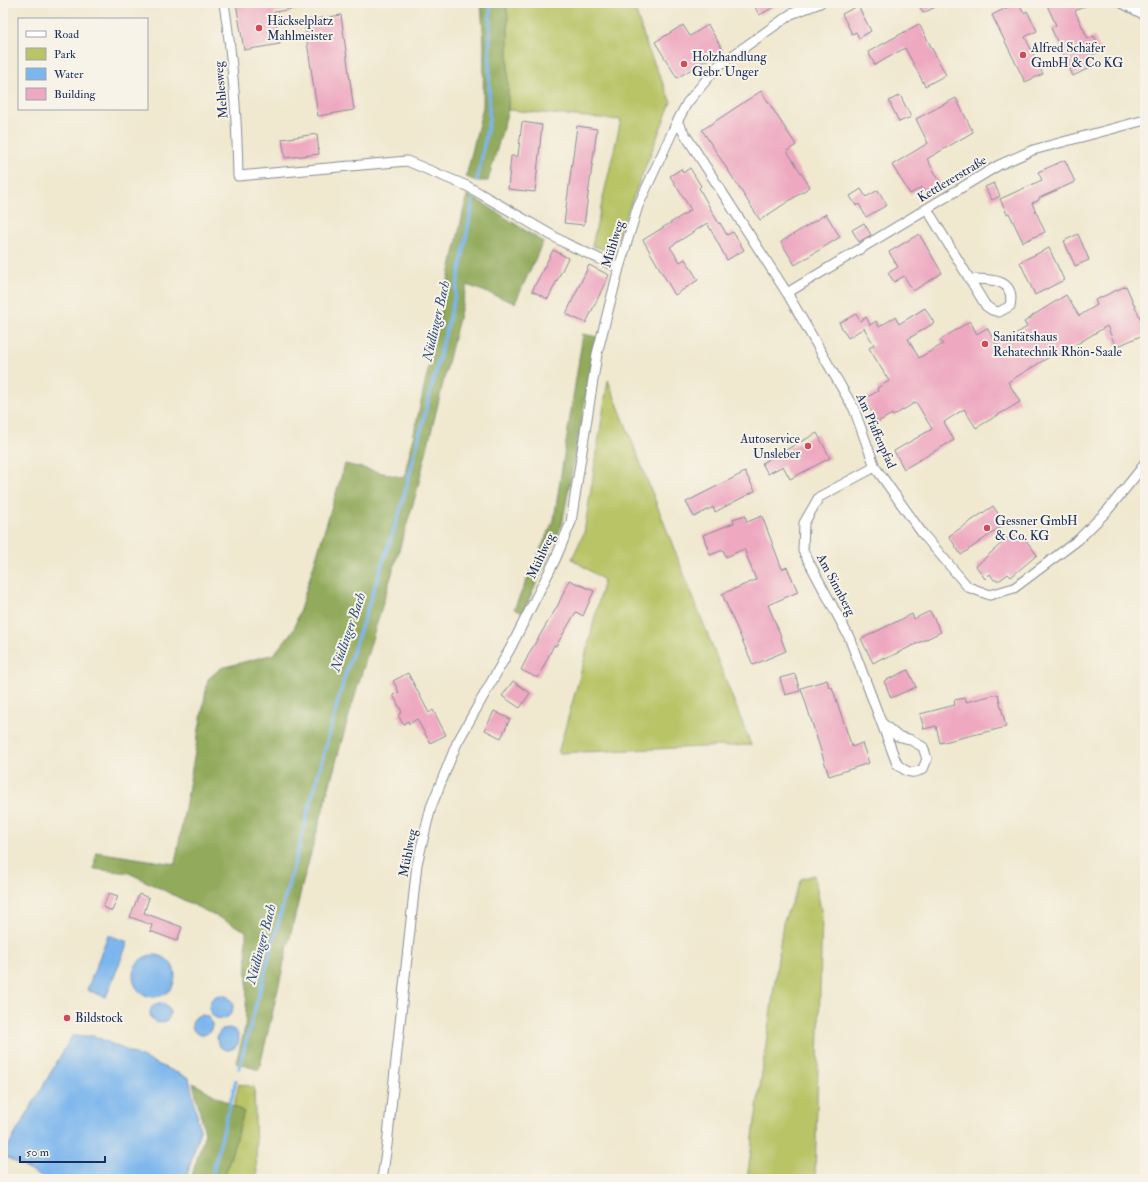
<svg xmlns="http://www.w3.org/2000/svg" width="1148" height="1182" viewBox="0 0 1148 1182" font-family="'IM FELL Double Pica',serif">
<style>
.green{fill:#b8c466;stroke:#6a7a62}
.forest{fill:#92aa5b;stroke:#566c5c}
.water{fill:#7bb6ed;stroke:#4b72a6}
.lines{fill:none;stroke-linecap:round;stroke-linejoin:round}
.stream{stroke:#7bb6ed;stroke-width:3.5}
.building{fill:#eea9c1}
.street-casing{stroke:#868c96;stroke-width:11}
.street{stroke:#fff;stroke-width:9}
.poi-dot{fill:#d1495b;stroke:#f7f3e8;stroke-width:1.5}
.labels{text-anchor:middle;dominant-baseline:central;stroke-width:4;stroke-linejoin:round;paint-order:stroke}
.poi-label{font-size:13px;fill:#1b2f5e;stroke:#f7f3e8;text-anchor:start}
.street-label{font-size:13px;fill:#1b2f5e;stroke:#f7f3e8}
.water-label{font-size:14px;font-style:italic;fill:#335182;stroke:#f7f3e8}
</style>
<rect width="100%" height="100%" fill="#f7f3e8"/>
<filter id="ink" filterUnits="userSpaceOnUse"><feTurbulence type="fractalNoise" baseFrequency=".025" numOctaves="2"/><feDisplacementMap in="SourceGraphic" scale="8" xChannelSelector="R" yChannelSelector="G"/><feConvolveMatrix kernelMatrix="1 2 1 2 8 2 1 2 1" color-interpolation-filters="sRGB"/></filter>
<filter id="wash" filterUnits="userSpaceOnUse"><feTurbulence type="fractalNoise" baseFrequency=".012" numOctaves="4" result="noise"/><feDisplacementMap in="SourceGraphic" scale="16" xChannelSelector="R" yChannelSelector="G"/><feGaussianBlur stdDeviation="0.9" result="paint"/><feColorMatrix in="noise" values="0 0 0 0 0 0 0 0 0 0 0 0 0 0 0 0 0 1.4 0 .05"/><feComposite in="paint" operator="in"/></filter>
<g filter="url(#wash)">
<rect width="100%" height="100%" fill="#f0e8cf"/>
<path class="green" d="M506 3H633L648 49 671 102 616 241 603 249 592 246 621 120 508 110V17Z
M608 380 751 745 558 753 583 665 604 580 572 559 584 533Z
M814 875 822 915 815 1179H747L783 923 801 879Z
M239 1084 254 1087 257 1179H216Z"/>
<path class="forest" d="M481 3H506L508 17V110L488 181H476L466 177 483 107 484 44Z
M467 195 486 205 543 242 515 303 467 285 416 494 347 722 302 886 259 1070 236 1063 245 1028 247 986 246 931 129 873 94 869 96 852 175 864 208 679 221 668 274 654 294 629 345 464 404 478Z
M583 334 597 337 562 525 523 613 514 609 554 519Z
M193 1083 244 1112 224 1179H191L205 1133Z"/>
<path class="water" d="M108 935 128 942 106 997 87 990Z
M133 976a21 21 0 1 1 42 0a21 21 0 1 1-42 0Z
M209 1007a12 12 0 1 1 24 0a12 12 0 1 1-24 0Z
M150 1013a10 10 0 1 1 20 0a10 10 0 1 1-20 0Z
M192 1025a10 10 0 1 1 20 0a10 10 0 1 1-20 0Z
M217 1039a11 11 0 1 1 22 0a11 11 0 1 1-22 0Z
M72 1036H94L189 1078 200 1130 186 1179H45L3 1155Z"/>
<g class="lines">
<path class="stream" d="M477 180 489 120 490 3
M239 1068 344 679 401 508 455 296 473 201
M211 1179 236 1081"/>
</g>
<g id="blocks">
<path class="building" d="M236 3H299L300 8 274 12 280 44 244 50Z
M753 3H782L759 15Z
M918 3H944L923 13Z
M1016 3H1019L1024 13 1027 11 1037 31 1025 37 1043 74 1025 82 992 15Z
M1046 3H1092L1075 11 1088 39 1094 36 1101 51 1087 58 1091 67 1073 76 1051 28 1056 25Z
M858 6 871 31 859 38 856 32 852 34 842 14Z
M341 15 354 110 318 116 304 21Z
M919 24 946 75 925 86 905 48 875 65 868 52Z
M683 25 690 36 708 25 723 50 677 78 655 42Z
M761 91 796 145 787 151 810 187 760 220 702 130Z
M900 95 911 117 899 122 889 101Z
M956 98 973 132 927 159 943 187 928 196 922 187 910 194 892 165 928 143 916 119Z
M522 122 542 125 535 192 508 189 511 156H518Z
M577 126 597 129 584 225 564 223Z
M317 134 319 154 285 158 282 139Z
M1065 160 1075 182 1039 198V200L1032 203 1045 232 1023 242 1009 213 1007 214 1000 199 1042 180 1038 172Z
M690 168 701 186 699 188 719 224 720 223 727 235 733 232 744 250 727 260 707 223 670 247 680 262 685 259 698 280 675 295 643 240 691 210 670 176 681 169 683 173Z
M994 183 1000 196 992 200 985 187Z
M861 189 866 197 878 190 887 205 866 217 859 204 856 206 850 196Z
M826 214 840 237 795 265 781 242Z
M864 223 871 235 859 242 852 230Z
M919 234 942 273 913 291 904 276 894 282 888 273 898 267 889 252Z
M1078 234 1089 260 1075 266 1064 241Z
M1049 248 1064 280 1035 295 1020 262Z
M553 250 568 258 548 299 532 291Z
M589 265 609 275 586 323 566 314Z
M1126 286 1145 329V334L1116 347 1107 326 1057 356 1056 353 1008 382 1020 402 976 428 964 409 944 422 954 440 904 469 894 451 932 429 916 402 893 416 892 414 878 422 864 399 878 391 877 388 889 381 869 348 874 345 864 328 848 338 839 323 856 314 860 321 866 317 870 325 876 321 879 327 895 317 899 324 925 308 934 323 908 339 919 358 943 344 940 340 970 321 977 334 987 328 997 345 1027 327 1024 322 1032 317V316L1066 295 1079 316 1097 305 1095 300Z
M817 433 830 458 790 479 783 466 768 474 762 463Z
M745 472 755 491 715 512 713 507 694 517 686 502Z
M993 506 1005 524 961 555 949 536Z
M745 515 747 522 762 516 782 569 787 567 798 592 768 605 781 636H780L786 651 753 665 722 594 756 580 744 549 726 557 723 550 710 555 703 535 734 523 733 519Z
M1012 534 1016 539 1022 535 1037 555 1011 577 1008 574 1000 580H994L990 574 985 579 976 566Z
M569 580 594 591 583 616 576 612 556 646 554 645 538 678 521 670 531 650 558 605Z
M930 611 941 632 885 659 884 657 873 663 861 639 912 614 914 619Z
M908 670 916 687 891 698 884 681Z
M408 673 429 713 433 710 446 735 430 743 417 719 409 724 408 721 403 724 398 715 402 712 393 695 399 692 393 681Z
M795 674 800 691 785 695 780 678Z
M827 680 829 688 832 687 852 747 862 743 869 763 829 776 801 688Z
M513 681 530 693 520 708 502 696Z
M998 694 1006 727 940 743 936 726 924 729 920 714 955 705 954 700 965 698 966 702Z
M494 711 510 719 501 738 485 730Z
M109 893 118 896 112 911 103 907Z
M139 894 149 898 144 913 182 927 177 941 150 931 152 925 130 917Z"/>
</g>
</g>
<g filter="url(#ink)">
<use href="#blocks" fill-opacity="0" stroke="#868c96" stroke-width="1"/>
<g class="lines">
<g class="street-casing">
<path id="street" d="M224 3C233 61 237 118 238 176L407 161 467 186 565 243 619 268
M1122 3 1145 15
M677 122 787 293 854 409 875 467 922 533 968 587 990 595 1014 588 1078 540 1107 511 1141 469 1145 462
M927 209 986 306 992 310 999 312 1010 306C1016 278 990 279 969 279
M787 293 999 165 1033 150 1145 120
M875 467 819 497 804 523 803 551 849 637 897 764C906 772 912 775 923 769L927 759 923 747 909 739 897 736 882 723
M382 1179 387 1145 417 864 431 807 457 743 511 647 555 560 571 522 597 354 619 268 638 206 677 122 687 103 718 66 791 14 820 3"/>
</g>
<use href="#street" class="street"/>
</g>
</g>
<g class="poi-dot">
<circle cx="259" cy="28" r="4"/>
<circle cx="1023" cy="55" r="4"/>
<circle cx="684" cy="64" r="4"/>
<circle cx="985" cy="344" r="4"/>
<circle cx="808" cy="446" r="4"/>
<circle cx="987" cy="528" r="4"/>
<circle cx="67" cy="1018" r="4"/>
</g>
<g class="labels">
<g class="poi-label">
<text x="267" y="21">Häckselplatz<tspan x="267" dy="15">Mahlmeister</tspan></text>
<text x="1031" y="48">Alfred Schäfer<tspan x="1031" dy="15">GmbH &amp; Co KG</tspan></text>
<text x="692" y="57">Holzhandlung<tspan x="692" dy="15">Gebr. Unger</tspan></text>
<text x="993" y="337">Sanitätshaus<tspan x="993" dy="15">Rehatechnik Rhön-Saale</tspan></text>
<text x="800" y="439" text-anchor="end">Autoservice<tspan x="800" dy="15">Unsleber</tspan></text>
<text x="995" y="521">Gessner GmbH<tspan x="995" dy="15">&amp; Co. KG</tspan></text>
<text x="75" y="1018">Bildstock</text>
</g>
<g class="street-label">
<text transform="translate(221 90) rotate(-95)">Mehlesweg</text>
<text transform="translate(952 179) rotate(-31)">Kettlererstraße</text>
<text transform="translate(613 244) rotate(-73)">Mühlweg</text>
<text transform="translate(876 431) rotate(66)">Am Pfaffenpfad</text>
<text transform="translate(541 556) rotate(-65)">Mühlweg</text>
<text transform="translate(836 585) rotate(62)">Am Sinnberg</text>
<text transform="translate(408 853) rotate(-79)">Mühlweg</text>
</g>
<g class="water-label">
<text transform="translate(436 321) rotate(-77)">Nüdlinger Bach</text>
<text transform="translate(348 632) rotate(-71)">Nüdlinger Bach</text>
<text transform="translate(261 944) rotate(-75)">Nüdlinger Bach</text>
</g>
</g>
<rect width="1148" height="1182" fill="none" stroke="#f7f3e8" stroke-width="16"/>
<rect x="18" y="18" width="130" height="92" fill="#f7f3e8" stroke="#9fa5b1"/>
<rect x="26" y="31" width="20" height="6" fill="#ffffff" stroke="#9fa5b1"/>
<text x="54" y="38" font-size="12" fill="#1b2f5e">Road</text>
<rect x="26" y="48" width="20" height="12" fill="#b8c466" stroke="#9fa5b1"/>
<text x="54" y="58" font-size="12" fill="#1b2f5e">Park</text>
<rect x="26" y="68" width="20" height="12" fill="#7bb6ed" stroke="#9fa5b1"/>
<text x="54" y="78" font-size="12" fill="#1b2f5e">Water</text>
<rect x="26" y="88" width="20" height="12" fill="#eea9c1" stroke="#9fa5b1"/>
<text x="54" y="98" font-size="12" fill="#1b2f5e">Building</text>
<path d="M20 1156v6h85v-6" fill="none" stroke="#1b2f5e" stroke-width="2"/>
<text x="26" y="1156" font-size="12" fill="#1b2f5e" stroke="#f7f3e8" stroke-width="3" paint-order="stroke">50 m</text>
</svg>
